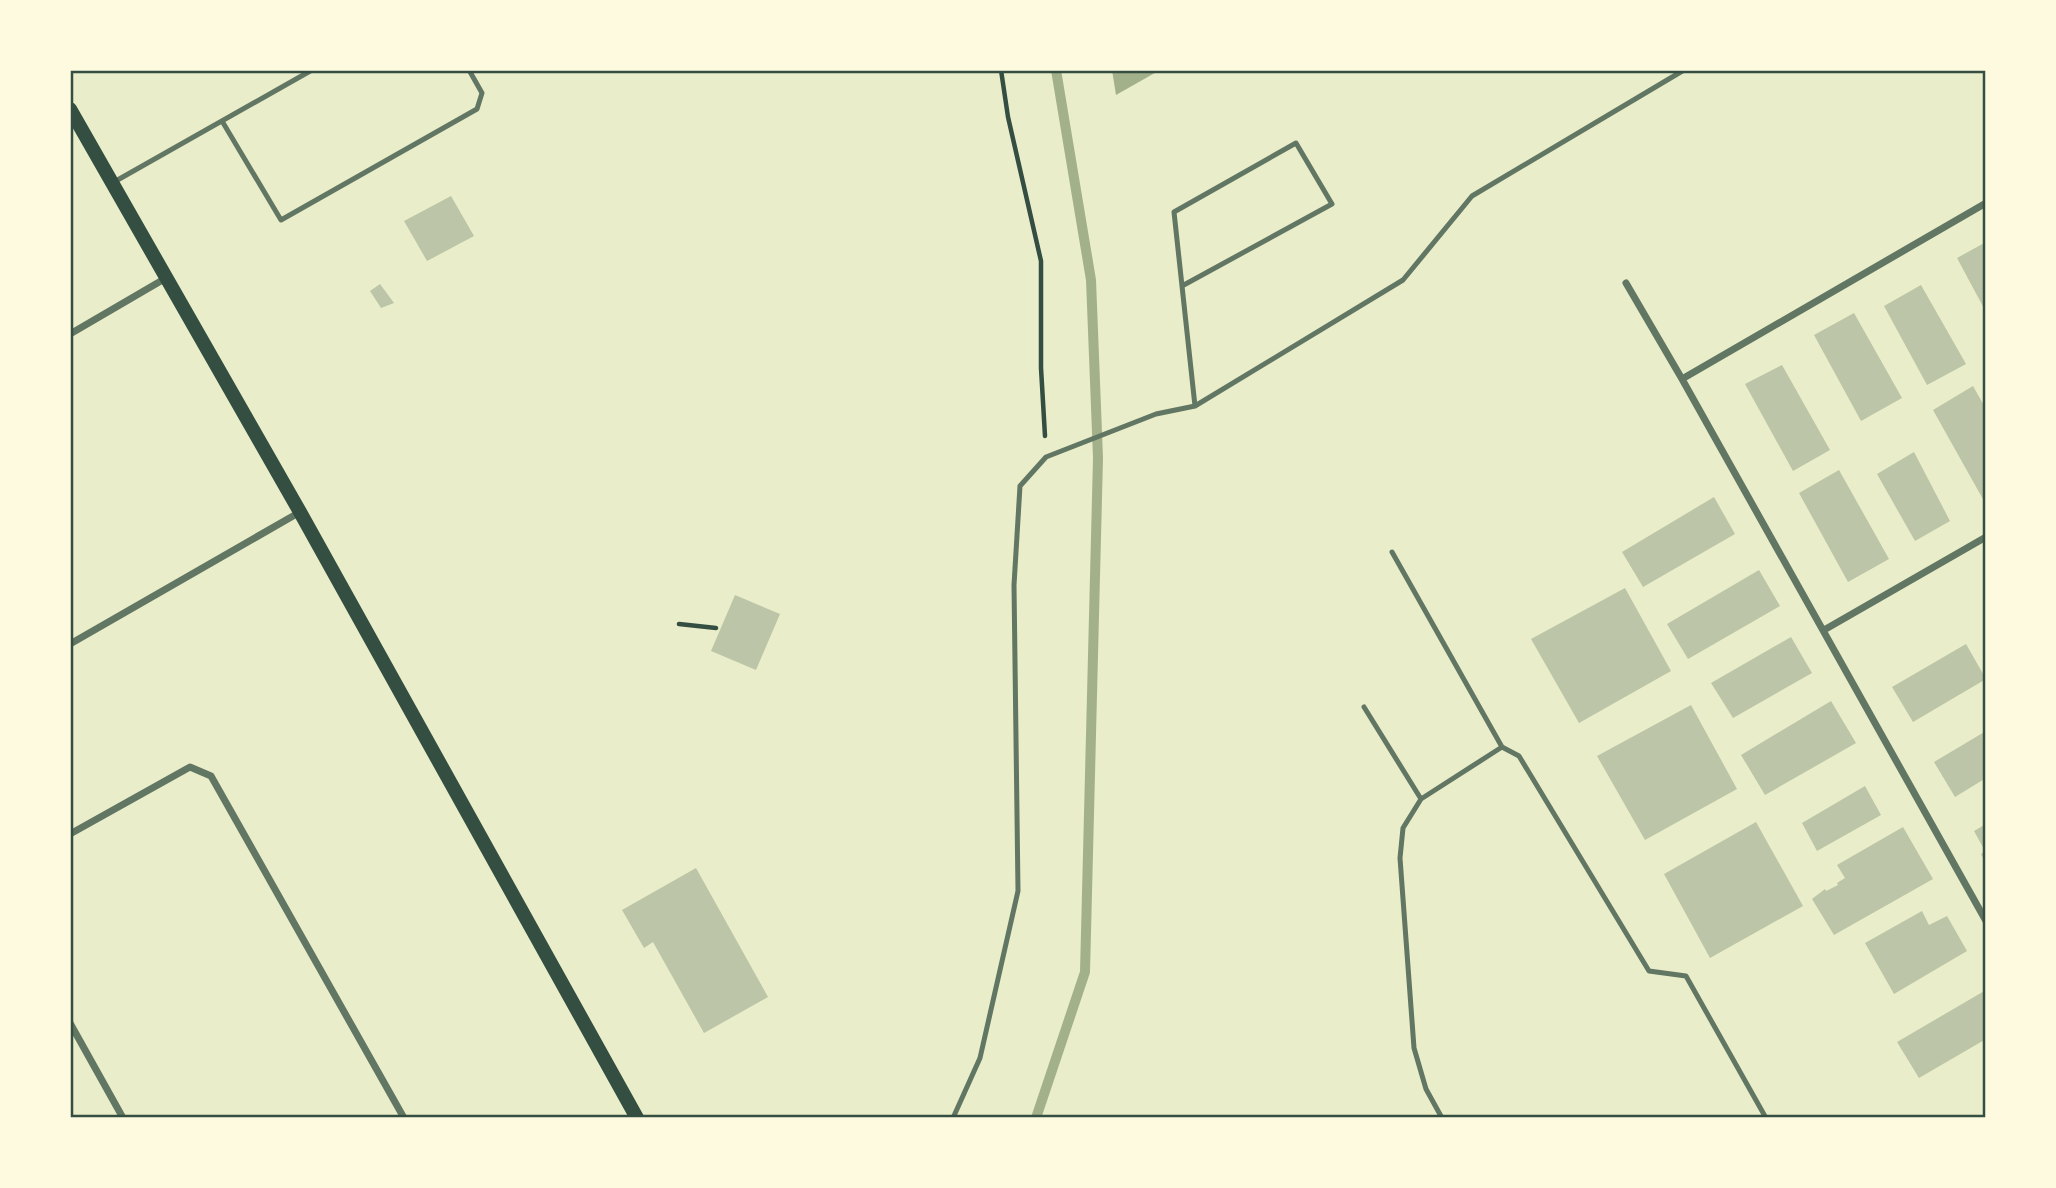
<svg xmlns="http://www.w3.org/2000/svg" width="2056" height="1188" viewBox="0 0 2056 1188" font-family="'Roboto Condensed',sans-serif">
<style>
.water{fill:#a3b18a}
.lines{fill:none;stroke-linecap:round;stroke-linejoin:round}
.stream{stroke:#a3b18a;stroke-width:10}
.building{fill:#bcc5a7}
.path{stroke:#344e41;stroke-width:4.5}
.service{stroke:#617663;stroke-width:5}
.minor{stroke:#617663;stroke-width:7}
.secondary{stroke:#344e41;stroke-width:14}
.neatline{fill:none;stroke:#344e41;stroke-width:2.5}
</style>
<rect width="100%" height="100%" fill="#e9edc9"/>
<path class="water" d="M1112 70H1160L1116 95Z"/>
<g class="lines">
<path class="stream" d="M1036 1118 1085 972 1098 458 1091 280 1056 70"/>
</g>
<path class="building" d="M451 196 474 236 427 261 404 221Z
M1986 242V312L1957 258Z
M380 284 394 303 381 308 370 291Z
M1921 285 1966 364 1927 385 1884 306Z
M1854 313 1902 398 1861 421 1814 335Z
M1782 365 1830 450 1793 471 1745 384Z
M1973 386 1986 409V500L1984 501 1933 410Z
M1914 452 1950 521 1915 541 1877 474Z
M1839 470 1889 559 1848 582 1799 493Z
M1714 497 1735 534 1643 587 1622 552Z
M1759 570 1780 606 1688 659 1667 624Z
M1625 588 1671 671 1579 723 1531 639Z
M735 595 780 614 756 670 711 651Z
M1791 637 1812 673 1733 718 1711 683Z
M1966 644 1986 679 1913 722 1892 687Z
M1831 701 1856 743 1765 795 1741 755Z
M1691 705 1737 789 1645 840 1597 756Z
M1986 731V778L1955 797 1934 762Z
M1865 786 1881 815 1817 851 1802 823Z
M1756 822 1803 906 1710 958 1664 874Z
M1986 824V864L1981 854 1985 851 1974 831Z
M1903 827 1933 879 1834 935 1812 899 1825 889 1826 891 1838 885 1837 883 1845 878 1837 865Z
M696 868 768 997 704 1033 653 942 644 948 622 910Z
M1922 911 1929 925 1947 916 1967 951 1894 994 1865 943Z
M1986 990V1039L1919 1078 1897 1042Z"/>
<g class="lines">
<path class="path" d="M1001 70 1008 117 1041 261V368L1045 436
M679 624 716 628"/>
<path class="service" d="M222 121 281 220 477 109 482 93 469 70
M114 182 312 70
M1182 286 1332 204 1296 143 1174 212 1195 406
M1392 552 1502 747
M1364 707 1421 799
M953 1118 980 1058 1018 891 1014 585 1020 486 1046 457 1156 414 1195 406 1403 280 1472 196 1684 70
M1442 1118 1426 1089 1414 1048 1400 858 1403 828 1421 799 1502 747 1519 756 1649 971 1686 976 1766 1118"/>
<path class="minor" d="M1626 283 1682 379 1986 921
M70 334 166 278
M1682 379 1986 203
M1824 630 1986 537
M70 644 300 512
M70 834 190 767 211 776 404 1118
M70 1023 123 1118"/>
<path class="secondary" d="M70 109 300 512 637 1118"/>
</g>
<rect width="2056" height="1188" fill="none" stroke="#fefae0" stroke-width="144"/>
<rect x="72" y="72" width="1912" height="1044" class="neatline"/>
</svg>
